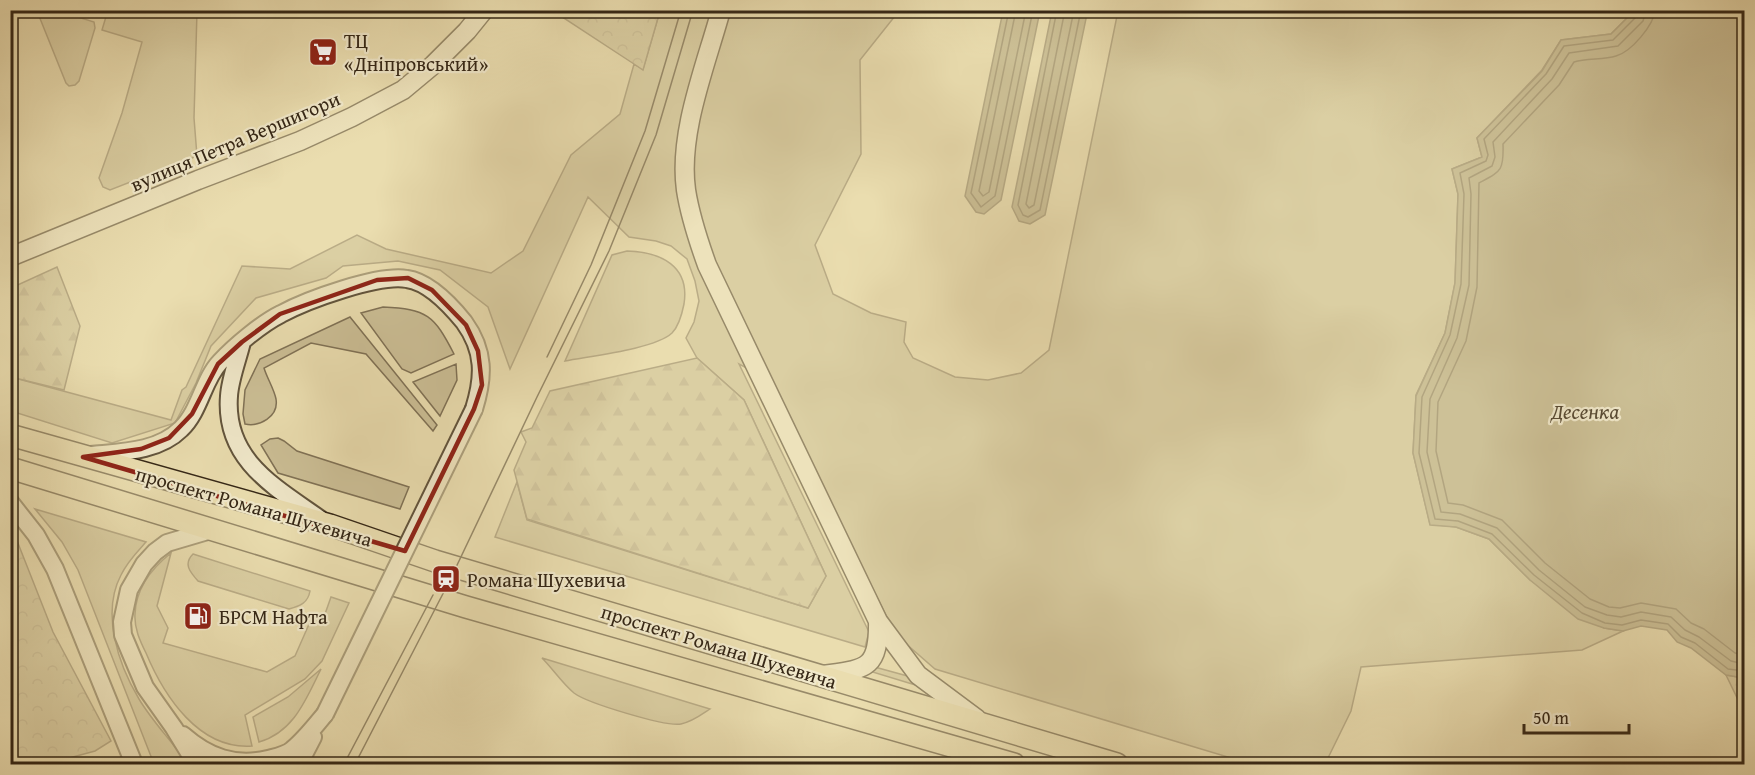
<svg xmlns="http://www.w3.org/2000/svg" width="1755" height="775" viewBox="0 0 1755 775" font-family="'Gentium Book Plus',serif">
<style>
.grass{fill:#cbbe95;stroke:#807256;stroke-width:1.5}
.forest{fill:url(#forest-firs);stroke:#807256;stroke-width:1.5}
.park{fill:url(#park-crowns);stroke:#807256;stroke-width:1.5}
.water{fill:#ac9f7b;stroke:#7c6f53;stroke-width:1.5}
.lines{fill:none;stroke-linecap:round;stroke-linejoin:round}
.shore{stroke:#706348;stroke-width:1.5}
.tertiary-casing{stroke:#62543c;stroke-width:20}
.secondary-casing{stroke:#352716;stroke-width:21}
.primary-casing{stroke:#352716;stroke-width:24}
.tertiary{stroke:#f1e9cb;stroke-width:16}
.secondary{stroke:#f1e9cb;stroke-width:18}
.primary{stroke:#eaddaf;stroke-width:21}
.tram{stroke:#352716;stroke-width:1.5}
.tertiary-bridge-casing{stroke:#62543c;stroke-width:20;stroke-linecap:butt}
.tertiary-bridge{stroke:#f1e9cb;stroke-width:16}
.marked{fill:none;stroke:#8f2418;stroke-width:4.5;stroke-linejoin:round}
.labels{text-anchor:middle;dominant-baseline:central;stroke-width:4.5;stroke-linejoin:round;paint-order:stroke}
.poi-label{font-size:20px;fill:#352716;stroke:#f1e9cb;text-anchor:start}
.street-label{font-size:20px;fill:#352716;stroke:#f1e9cb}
.water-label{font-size:21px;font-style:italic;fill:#594b34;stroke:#f1e9cb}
</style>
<defs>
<pattern id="forest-firs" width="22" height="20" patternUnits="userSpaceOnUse" patternTransform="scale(1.5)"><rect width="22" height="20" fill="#cbbe95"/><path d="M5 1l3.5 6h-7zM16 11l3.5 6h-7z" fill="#afa380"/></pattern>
<pattern id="park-crowns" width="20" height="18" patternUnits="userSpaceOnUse" patternTransform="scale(1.5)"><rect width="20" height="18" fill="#cbbe95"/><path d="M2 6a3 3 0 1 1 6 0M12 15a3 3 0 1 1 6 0" fill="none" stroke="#afa380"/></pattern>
</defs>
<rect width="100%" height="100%" fill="#eaddaf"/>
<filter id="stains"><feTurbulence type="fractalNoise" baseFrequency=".00333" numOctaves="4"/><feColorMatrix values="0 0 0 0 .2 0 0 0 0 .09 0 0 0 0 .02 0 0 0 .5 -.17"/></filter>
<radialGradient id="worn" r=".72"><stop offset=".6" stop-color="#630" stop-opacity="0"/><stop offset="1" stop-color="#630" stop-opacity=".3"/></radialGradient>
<path class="grass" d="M108 10 197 11 194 118 197 156 110 190 103 187 99 178 122 113 142 42 102 30Z
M736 10 899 11 860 60 861 154 815 245 833 294 871 313 906 322 904 342 913 358 955 377 988 380 1021 373 1049 350 1118 11H1634L1611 34 1561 40 1542 70 1477 138 1482 157 1452 169 1458 194 1455 283 1445 333 1416 395 1413 453 1430 524 1456 527 1489 539 1530 580 1604 628 1623 631 1582 650 1361 667 1351 711 1325 764H1251L935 669 904 642 887 617 768 379 739 364 869 632 865 647 495 537 517 482 527 520 808 608 826 576 744 400 697 358 686 338 694 322 699 301 695 281 687 259 671 246 656 241 629 237 588 197 510 369 488 307 440 270 398 261 343 266 326 278 256 298 211 346 196 383 175 423 112 443 11 411V377L171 420 182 390 186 387 242 266 290 269 357 235 386 249 491 273 523 251 571 155 620 114 634 64 643 69 660 11H719L734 16Z
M37 11H59L94 22 95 28 79 81 75 85 69 86 66 83Z
M627 251C661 252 690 266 684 304 682 314 679 326 672 333 655 349 590 356 565 361L612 255Z
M383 307C427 309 434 315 454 354L411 373 402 369 361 313Z
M350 317 437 425 433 431 366 354 311 343 264 368C267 378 274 389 276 399 279 417 259 427 245 424L243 414 245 390 260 359Z
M456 364 457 380 440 416 413 382Z
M278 438 284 441 297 451 409 487 400 509 278 473 261 445 270 439Z
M35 509 146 542C137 552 127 562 121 575 101 613 118 664 139 699 152 721 171 740 186 762L154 764 78 570 62 542Z
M171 553 157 606 168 628 163 643 267 672 295 656 310 622 325 614 331 597 349 603 322 661 305 679 245 715 252 746C199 750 164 696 146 653 140 641 134 628 135 614 136 588 152 568 171 553Z
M193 554 310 591C308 603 300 606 289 609L198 581C190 572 183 564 193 554Z
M542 658 710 709C701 715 692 722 681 724 666 727 587 703 574 693 562 683 553 669 542 658Z
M871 666 911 677 922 687 866 670Z
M321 669C306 699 294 732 259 742L253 717 288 697Z"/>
<path class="forest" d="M57 267 80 326 64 390 11 377V288Z
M697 358 744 400 826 576 808 608 527 519 514 470 526 442 521 432 532 428 550 391Z
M1726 675 1744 678V710H1743Z"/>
<path class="park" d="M553 11H660L643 70 634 64Z
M10 523 53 632 111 741 95 751 47 764H11Z"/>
<path class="water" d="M1003 11H1040L1001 200 984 214 976 212 965 196Z
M1052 11H1087V14L1045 215 1030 224 1019 221 1012 207Z
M1634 11H1744V678L1726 675 1691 648 1677 642 1667 630 1641 626 1623 631 1604 628 1578 619 1530 580 1489 539 1456 527 1430 525 1413 453 1416 396 1445 333 1455 283 1458 194 1452 169 1482 157 1477 138 1542 71 1561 40 1611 34Z"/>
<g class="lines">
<path class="shore" d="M1009 10 971 193 981 207 995 196 1033 10
M1016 10 979 191 983 196 989 192 1026 10
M1057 10 1018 205 1023 215 1028 217 1040 210 1081 10
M1065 10 1026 204 1029 208 1034 205 1074 10
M1638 10 1636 17 1613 40 1564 46 1546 74 1484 139 1488 155 1486 161 1460 173 1464 194 1461 284 1450 335 1422 397 1419 453 1435 519 1458 521 1492 534 1534 575 1582 613 1605 623 1622 625 1641 620 1668 624 1681 637 1695 643 1728 669 1744 671
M1646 10 1643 21 1618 46 1569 53 1552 79 1493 142 1495 157 1492 166 1469 178 1471 194 1469 285 1457 338 1430 399 1427 452 1441 512 1460 514 1497 528 1539 570 1585 607 1607 615 1621 617 1641 612 1671 617 1685 630 1699 637 1731 661 1744 664
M1655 10C1654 25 1631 52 1616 56 1603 60 1587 58 1574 62L1559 85 1503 144C1504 171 1501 171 1479 183L1477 287 1466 341 1438 402 1436 451 1448 503 1463 505 1502 520 1545 563 1590 599 1609 607 1620 608 1641 603 1676 609 1691 623 1704 629 1735 653 1744 655"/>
<g class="tertiary-casing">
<path id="tertiary" d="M242 342C238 359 230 379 229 396 224 460 275 487 320 519
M91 455C121 452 158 452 181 429 200 411 203 380 220 362 235 346 261 324 281 314 307 300 378 274 407 279 429 282 451 306 464 322 485 351 484 377 474 409
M10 502 36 535 55 569 134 764
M183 735C208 757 235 767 268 759 276 757 287 755 293 749 305 739 315 726 325 714
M196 764 174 728 145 687 123 635 122 622 129 590 144 564 155 552 167 543 211 530
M299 764 313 737"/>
</g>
<g class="secondary-casing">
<path id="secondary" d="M721 10C706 65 678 133 686 190 690 216 698 240 707 265L878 621 918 675 977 719
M10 257 198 180 300 141 352 117 403 90 433 65 467 31 484 10
M822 675C866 669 879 670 878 621"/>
</g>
<g class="primary-casing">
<path id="primary" d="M10 435 330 525 435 561 1117 764
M10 468 466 607 1014 764"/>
</g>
<use href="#tertiary" class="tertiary"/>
<use href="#secondary" class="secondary"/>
<use href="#primary" class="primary"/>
<path class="tram" d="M547 357 591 265 645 131 681 10
M344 764 433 595
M355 764 449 582 537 397 609 251 656 135 693 10"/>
<g class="tertiary-bridge-casing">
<path id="tertiary-bridge" d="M325 714 474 409"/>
</g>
<use href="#tertiary-bridge" class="tertiary-bridge"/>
</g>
<path d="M0 0H1755V775H0ZM408 278 432 290 466 325 478 351 482 385 474 409 405 551 83 457 141 449 169 438 192 414 218 364 242 342 280 314 377 280Z" fill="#eaddaf" fill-opacity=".55" fill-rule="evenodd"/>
<path class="marked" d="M408 278 432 290 466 325 478 351 482 385 474 409 405 551 83 457 141 449 169 438 192 414 218 364 242 342 280 314 377 280Z"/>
<defs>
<g id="supermarket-square" transform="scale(1.5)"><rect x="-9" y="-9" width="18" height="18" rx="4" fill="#8f2418" stroke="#f1e9cb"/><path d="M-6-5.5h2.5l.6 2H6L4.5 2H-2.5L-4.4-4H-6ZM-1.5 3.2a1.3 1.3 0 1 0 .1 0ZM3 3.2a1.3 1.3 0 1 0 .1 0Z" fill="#fff"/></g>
<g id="station-square" transform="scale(1.5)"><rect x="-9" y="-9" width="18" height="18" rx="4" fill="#8f2418" stroke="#f1e9cb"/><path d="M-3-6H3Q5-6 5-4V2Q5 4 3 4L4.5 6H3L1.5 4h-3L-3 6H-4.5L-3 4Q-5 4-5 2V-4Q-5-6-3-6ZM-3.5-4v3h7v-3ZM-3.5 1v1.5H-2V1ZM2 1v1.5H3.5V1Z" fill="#fff"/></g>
<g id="fuel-square" transform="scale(1.5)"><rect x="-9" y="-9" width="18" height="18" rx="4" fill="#8f2418" stroke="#f1e9cb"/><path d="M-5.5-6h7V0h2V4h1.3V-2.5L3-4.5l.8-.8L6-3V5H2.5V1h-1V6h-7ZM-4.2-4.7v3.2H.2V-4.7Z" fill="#fff"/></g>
</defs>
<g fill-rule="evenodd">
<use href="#supermarket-square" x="323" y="52"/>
<use href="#station-square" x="446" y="579"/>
<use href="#fuel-square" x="198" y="616"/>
</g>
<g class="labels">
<g class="poi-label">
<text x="344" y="40">ТЦ<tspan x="344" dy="23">«Дніпровський»</tspan></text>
<text x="467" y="579">Романа Шухевича</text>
<text x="219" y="616">БРСМ Нафта</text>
</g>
<g class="street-label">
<text transform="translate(235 141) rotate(-23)">вулиця Петра Вершигори</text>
<text transform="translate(254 506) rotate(16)">проспект Романа Шухевича</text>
<text transform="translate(719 646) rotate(17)">проспект Романа Шухевича</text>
</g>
<g class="water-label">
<text x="1585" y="411">Десенка</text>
</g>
</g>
<rect width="1755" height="775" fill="none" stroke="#eaddaf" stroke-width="36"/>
<rect x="12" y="12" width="1731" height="751" fill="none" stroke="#352716" stroke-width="3"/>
<rect x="18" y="18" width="1719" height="739" fill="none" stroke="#352716" stroke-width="1.5"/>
<path d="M1524 724v9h105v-9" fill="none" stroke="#352716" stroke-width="3"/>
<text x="1533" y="724" font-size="18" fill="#352716" stroke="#f1e9cb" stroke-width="4.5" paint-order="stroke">50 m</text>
<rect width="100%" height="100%" filter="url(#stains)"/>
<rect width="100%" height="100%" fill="url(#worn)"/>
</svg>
